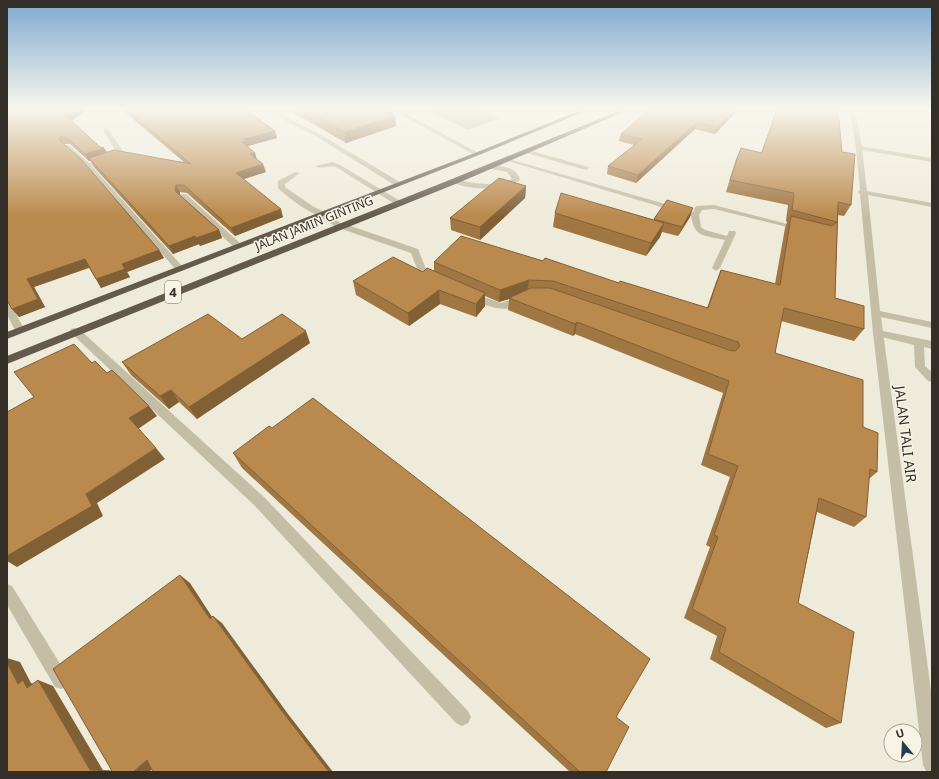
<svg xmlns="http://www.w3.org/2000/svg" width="939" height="779" viewBox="0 0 939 779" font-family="'Noto Sans',sans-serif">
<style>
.green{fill:#a7bc9c}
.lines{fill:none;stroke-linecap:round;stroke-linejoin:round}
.service{fill:#c5bea7;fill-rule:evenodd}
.minor{fill:#c5bea7;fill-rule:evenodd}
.trunk{fill:#635a4c;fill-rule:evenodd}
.wall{fill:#a07642}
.shaded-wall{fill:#826036}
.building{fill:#ba894d;stroke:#826036}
.labels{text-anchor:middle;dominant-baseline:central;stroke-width:3;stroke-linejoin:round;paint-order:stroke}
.far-street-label{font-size:12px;fill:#332e27;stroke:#f7f4e6}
.shield{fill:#f7f4e6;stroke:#6e6960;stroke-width:1}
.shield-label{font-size:13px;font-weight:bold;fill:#332e27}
.street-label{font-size:14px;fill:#332e27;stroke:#f7f4e6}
</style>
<rect width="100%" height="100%" fill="#efebda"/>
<path class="green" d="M440 108H476L500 118 468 130 429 111Z"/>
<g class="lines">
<path class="service" d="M261 108H267L318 133 403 184 396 186 314 135Z
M388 108H394L403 112 417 108H424L423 109 407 114 480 154 475 155Z
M571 108H578L585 111 582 113Z
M106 128 108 129 123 151 115 158 86 166V164L111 156 116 151 103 130Z
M859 146 932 158V162L857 149V147Z
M525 149 588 167 589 168 586 170 523 152 522 151Z
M505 158 693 212 696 206 714 205 803 228 799 230 714 209 702 210 699 215 701 227 705 230 727 236 729 231H735L736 233 720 268 716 271 712 268 725 240C705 235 695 239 691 216L505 160Z
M333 162 340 165 402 202 395 204 336 167C329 165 320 170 315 166Z
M488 165C501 166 516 166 520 180 507 191 465 191 451 181L455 179C475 184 493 187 512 179L507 172 486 168 485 167Z
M295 172 300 173 285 184V187L314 207 325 212V216C314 218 286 196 278 188V181Z
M336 223H342L418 249 426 269 438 279 434 282C419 278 416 266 411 253L336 227Z
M472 293 501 303 520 296 525 299C510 317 486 306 469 298L467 296Z
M878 330 932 341V349L924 347 925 366 932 372V382L928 381 915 367 914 345 874 335 873 333 874 331Z"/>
<path class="minor" d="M849 108H855L862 148 867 191 932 203V207L868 195 880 311 932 322V328L881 317 932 698V772L926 771 923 765 873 333 860 194 858 192 860 190 856 148Z
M65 145H69L90 164 183 267V271H177L86 166 65 147Z
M180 194H186L241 244V248H235L180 198Z
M319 212H325L343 225 336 227 319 216Z
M7 303 10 304 25 330 23 332H17L15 330 7 315Z
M75 328 79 329 265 498 468 711 471 717 468 723 462 726 456 723 255 506 71 333 70 331 71 329Z
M7 584 12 586 67 675 69 681 67 687 61 689 55 687 7 605Z"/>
<path class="trunk" d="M586 108H593L479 155 7 339V332L475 153Z
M626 108H633L458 183 7 364V356L452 179Z"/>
</g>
<path class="wall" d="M7 108H89L71 121 100 147 104 148 107 152 184 162 120 108H244L275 131 277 138 248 146 249 148 255 153 257 160 266 172 243 179 283 217 235 236 187 193 180 192V195L219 230 222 238 200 246 199 244 173 254 93 166 91 161H89L70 144H64L159 250 164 258 127 272 130 277 101 288 96 279 89 268 34 287 45 307 19 317 12 309 8 302H7Z
M293 108H393V113H390L396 126 346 143 294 113Z
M396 108H408L402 110Z
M740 108 715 134 695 129 636 183 607 174 608 166 634 145 619 141 621 134Z
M777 108H838L842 152 851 205 844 216 838 215 835 298 864 329 854 341 781 321 775 353 863 427 877 472 869 479 866 517 854 527 817 512 798 603 841 723 826 728 710 659 717 636 684 618 710 547 706 545 730 477 701 465 723 393 575 334 573 336 508 310 509 299 499 302 485 296V306L476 317 440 304 409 326 356 295 353 281 423 272 434 271V262L543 261 707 308 716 282 721 270 775 284 785 228 787 222 786 221 788 205 726 192 736 159 741 148 761 153Z
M526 186 525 198 480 240 451 230 450 218Z
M555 213 654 220V219L690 217 678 236 662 232 660 237 646 256 553 227Z
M242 339 310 343 197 419 179 402 169 409 131 375 122 362Z
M233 453 616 717 606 772H570L242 468Z"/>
<path class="shaded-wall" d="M76 108H89L69 123 65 115Z
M378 108H393V113L379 117Z
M401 108H408L402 110Z
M736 108H740L715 134 718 127Z
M395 116 396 126 346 143 345 132Z
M697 122 695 129 636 183 638 175Z
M275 131 277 138 248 146 249 148 242 142 244 139Z
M60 137 64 144 59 140Z
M104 148 108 155 89 158 91 161H89L85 154Z
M255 153 257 160 250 154Z
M263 164 266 172 238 181 236 173Z
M176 185 180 192 179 199 175 191Z
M526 186 525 198 480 240V227Z
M693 208 690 217 678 236 682 227Z
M281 209 283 217 235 236 231 228Z
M664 223 660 237 646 256 651 243Z
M219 230 222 238 200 246 196 238Z
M195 236 199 244 173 254 169 246Z
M159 250 164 258 127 272 130 277 101 288 96 279 122 264Z
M85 259 90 267 34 287 45 307 19 317 12 309 27 279Z
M529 280 527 292 509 298V299L499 302 500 290Z
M439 290 440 304 409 326 408 313Z
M485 293V306L476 317V304Z
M577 322 575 334 573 336 575 324Z
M306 331 310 343 197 419 189 407Z
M171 390 179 402 169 409 160 396Z
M149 406 157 416 138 429 129 418Z
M156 448 165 459 97 503 103 516 17 567 7 561V556L86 494Z
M180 575 190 583 218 626 210 619Z
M213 616 222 623 288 714 333 772H329L281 710Z
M7 658 20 662 31 683 39 686 27 688 18 684 7 663Z
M38 680 53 686 104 772 90 770Z
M147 760 159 763 149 772H133Z"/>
<path class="building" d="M7 108H76L65 115 100 147 104 148 85 154 66 137H60L59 140 81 159 159 250 122 264 125 269 96 279 85 259 27 279 38 299 12 309 7 300Z
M125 108H244L275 131 244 139 247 141 242 142 255 153 250 154 263 164 236 173 281 209 231 228 184 185H176L175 191 219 230 196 238 195 236 169 246 89 158 114 150 191 164Z
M300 108H378L395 116 345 132Z
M651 108H736L718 127 697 122 638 175 608 166 642 139 621 134Z
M778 108H838L842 152 855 154 851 205 838 202 835 298 864 306V329L784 308 775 353 863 380V427L878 433 877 472 870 469 866 517 819 498 798 603 854 632 841 723 719 652 726 628 692 609 718 537 714 535 738 466 708 454 729 381 577 322 575 324 509 298 531 288H550L729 350 735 351 740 346 738 342 553 281 529 280 500 290 434 262 461 236 543 261 545 258 619 283 620 281 708 308 721 270 780 285 791 216 832 226 837 222 792 210 794 193 730 180 741 148 762 153Z
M499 178 526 186 480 227 450 218Z
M561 193 664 223 651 243 555 213Z
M667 200 693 208 682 227 654 219Z
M393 257 423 272 427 268 485 293 476 304 439 290 408 313 353 281Z
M208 314 242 339 282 314 306 331 189 407 171 390 160 396 122 362Z
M74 344 92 363 95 361 107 373 112 370 149 406 129 418 156 448 86 494 92 506 7 556V412L34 397 14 372Z
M313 398 650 659 616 717 629 727 606 772H580L233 453 269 426 272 428Z
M180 575 210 619 213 616 281 710 329 772H153L147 760 133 772H7V663L18 684 23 680 27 688 38 680 90 770 112 771 53 669Z"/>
<linearGradient id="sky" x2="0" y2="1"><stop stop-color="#7da9cf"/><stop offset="0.5" stop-color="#f8f6ee"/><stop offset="1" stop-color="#f8f6ee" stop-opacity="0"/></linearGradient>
<rect width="939" height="217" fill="url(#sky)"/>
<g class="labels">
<g class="far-street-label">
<text transform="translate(314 223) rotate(-22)">JALAN JAMIN GINTING</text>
</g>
<rect class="shield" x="165" y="281" width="16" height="22" rx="3"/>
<g class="shield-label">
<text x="173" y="292">4</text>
</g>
<g class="street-label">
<text transform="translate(906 434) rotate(83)">JALAN TALI AIR</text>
</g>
</g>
<rect width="939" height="779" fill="none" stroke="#332e27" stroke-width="16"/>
<g transform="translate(903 743) rotate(342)"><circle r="19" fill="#f7f4e6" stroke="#a9a59a"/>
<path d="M0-3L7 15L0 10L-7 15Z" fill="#213e50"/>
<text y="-6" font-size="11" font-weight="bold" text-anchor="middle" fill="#332e27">U</text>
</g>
</svg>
